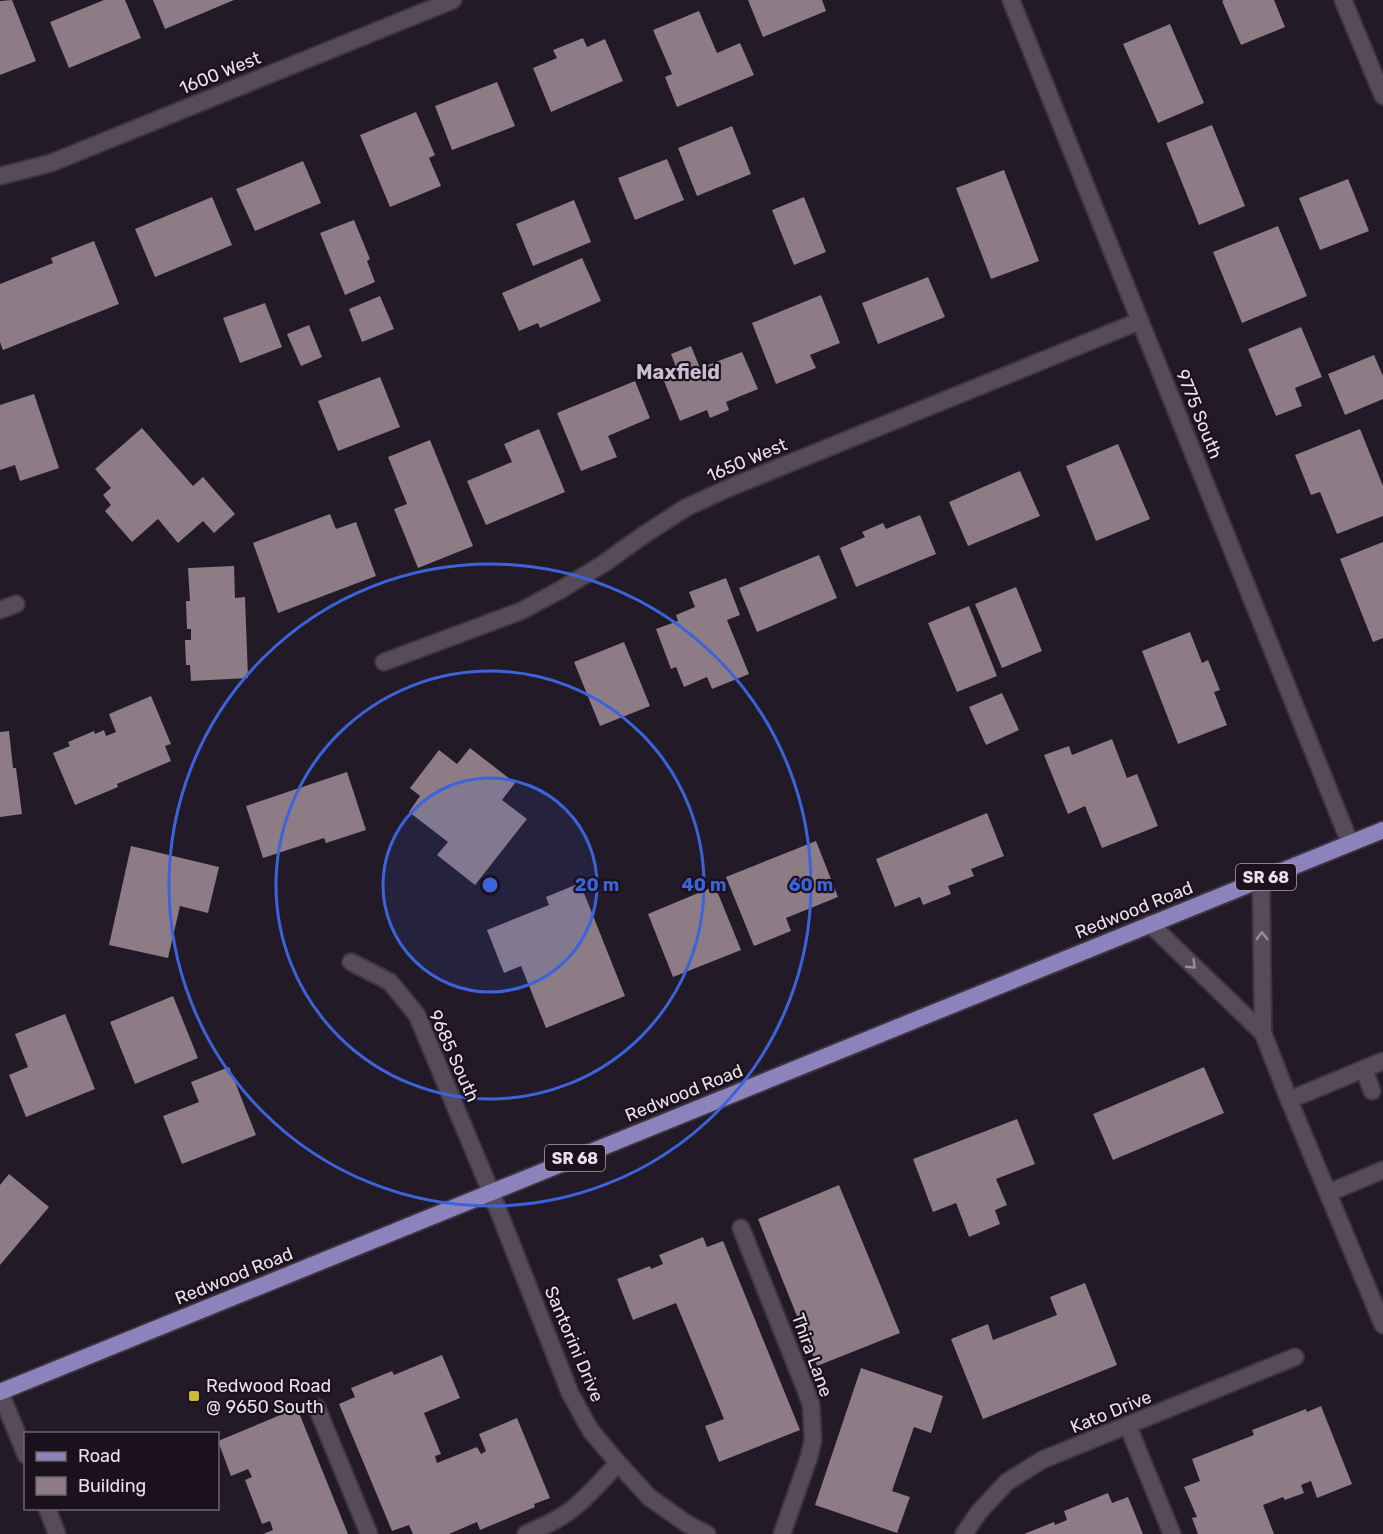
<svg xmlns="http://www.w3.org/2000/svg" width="1383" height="1534" viewBox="0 0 1383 1534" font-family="Rubik,sans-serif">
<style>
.building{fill:#8d7b85}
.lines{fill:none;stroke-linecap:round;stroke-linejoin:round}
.service-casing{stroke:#3c3540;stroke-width:20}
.minor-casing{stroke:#3c3540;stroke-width:20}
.secondary-casing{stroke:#3c3540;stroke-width:20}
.primary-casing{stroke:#3c3540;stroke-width:20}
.service{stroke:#554b59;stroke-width:16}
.minor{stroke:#554b59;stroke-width:16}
.secondary{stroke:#554b59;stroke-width:16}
.primary{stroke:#8c83bc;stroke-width:16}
.oneway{stroke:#978e9a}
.ring{fill:none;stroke:#3b64db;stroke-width:3}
.poi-dot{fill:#d0b837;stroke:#1a111d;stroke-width:2}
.labels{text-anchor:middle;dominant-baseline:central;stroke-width:4.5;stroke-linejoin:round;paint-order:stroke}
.shield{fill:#1a111d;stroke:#aaa3ac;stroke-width:1.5}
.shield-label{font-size:16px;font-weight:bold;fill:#e8e1ea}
.street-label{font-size:18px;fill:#e8e1ea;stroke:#1a111d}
.poi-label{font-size:18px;fill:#e8e1ea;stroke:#1a111d;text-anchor:start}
.neighbourhood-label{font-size:20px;font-weight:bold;fill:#c9bcce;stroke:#1a111d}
.centre{fill:#3b64db;stroke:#1a111d;stroke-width:3}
.ring-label{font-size:18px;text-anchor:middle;font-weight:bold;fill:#3b64db;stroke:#1a111d;stroke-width:4.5;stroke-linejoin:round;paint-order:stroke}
</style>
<rect width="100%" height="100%" fill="#231a27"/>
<path class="building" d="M12 0 36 61 0 75V1Z
M104 0H125L141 38 69 68 50 22Z
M153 0H234L165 29Z
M748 0H822L826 11 763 37Z
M1224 0H1274L1285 27 1241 45 1222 1Z
M699 11 717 53 740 43 754 75 677 107 665 77 672 74 653 30Z
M1170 24 1204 103 1158 123 1123 44Z
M583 38 587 47 605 39 623 81 551 112 533 68 557 58 553 50Z
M497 82 515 126 452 150 435 106Z
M416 112 435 155 429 158 441 186 390 207 360 135Z
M1212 125 1245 206 1199 225 1166 143Z
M732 126 751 174 697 196 678 148Z
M667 159 684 200 635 220 618 178Z
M303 161 321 203 255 231 236 189Z
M1004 170 1039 261 991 279 956 188Z
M1348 179 1369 231 1320 250 1299 198Z
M212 197 232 245 155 277 135 229Z
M804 197 826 252 794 265 772 210Z
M574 200 591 242 533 266 516 224Z
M354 220 370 259 367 261 375 282 345 295 320 233Z
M1278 226 1307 296 1242 323 1213 252Z
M94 241 119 304 3 350 0 342V284L53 263 51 258Z
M582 258 601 301 540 328 538 323 519 331 502 293Z
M928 277 945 317 878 344 862 303Z
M821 295 840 343 810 355 816 368 776 384 752 323Z
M380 296 394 329 362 342 349 309Z
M265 303 282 347 240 363 223 318Z
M309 325 322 357 301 366 287 334Z
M1301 327 1322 377 1295 388 1302 406 1276 416 1248 349Z
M691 346 700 368 742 352 758 389 726 402 729 410 710 418 707 410 680 421 664 381 679 375 671 354Z
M1374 355 1383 376V399L1345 415 1328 374Z
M380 377 400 427 338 451 318 401Z
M635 381 650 418 608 436 617 457 581 471 557 413Z
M34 394 59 468 20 481 15 465 0 470V405Z
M142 428 193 486 203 477 235 514 214 533 203 521 178 543 158 519 132 542 105 511 111 505 103 495 111 488 95 469Z
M539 429 565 492 486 525 467 481 512 462 504 444Z
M1360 429 1383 486V516L1337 534 1320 492 1311 495 1295 455Z
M430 440 473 546 418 568 394 509 407 504 388 457Z
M1118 444 1150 519 1096 541 1066 466Z
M1020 471 1040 516 968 546 949 502Z
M330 514 336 529 356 522 376 576 278 613 253 543Z
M920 515 936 554 856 587 840 548 865 537 862 532 883 523 886 529Z
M1383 542V638L1373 642 1340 559Z
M819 555 837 598 757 632 739 588Z
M234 566 235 598 245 597 248 678 191 681 190 665H186L185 640H191V629H187L186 601H190L188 568Z
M726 578 740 615 727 620 749 674 712 689 707 677 684 687 676 667 671 669 656 629 678 621 676 615 695 607 689 592Z
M1016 587 1042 651 1002 668 975 604Z
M969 606 997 676 957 692 928 623Z
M1190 632 1202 663 1208 660 1220 690 1214 692 1227 725 1178 744 1142 651Z
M624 642 650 706 600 726 574 662Z
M1002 693 1019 730 986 745 969 707Z
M151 696 171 744 165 746 171 761 117 784 118 787 75 805 53 753 70 746 68 742 94 731 95 734 104 730 106 736 116 732 109 714Z
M9 731 13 768H16L22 814 0 817V732Z
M1112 739 1127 778 1137 774 1158 826 1102 848 1085 806 1068 814 1044 755 1069 746 1072 755Z
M470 748 515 783 502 800 527 819 475 885 437 855 448 842 409 812 420 796 410 788 439 750 457 764Z
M347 772 366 830 326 843 324 838 263 858 246 806Z
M987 813 1004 856 971 869 974 876 948 886 951 894 923 905 920 897 895 907 876 859Z
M816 841 838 897 786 918 791 931 754 946 726 877Z
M131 846 219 867 208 913 180 906 168 958 109 945Z
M580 883 625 996 546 1028 521 966 504 973 487 930 549 905 546 897Z
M715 886 741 950 673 977 648 914Z
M173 996 198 1058 135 1084 110 1022Z
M65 1014 95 1089 26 1117 9 1075 28 1067 15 1034Z
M229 1067 256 1135 182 1164 163 1116 199 1102 191 1082Z
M1204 1067 1224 1113 1113 1160 1093 1114Z
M1017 1119 1035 1164 996 1179 1007 1205 995 1210 1000 1224 969 1237 956 1203 933 1212 913 1159Z
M9 1174 49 1207 0 1265V1185Z
M839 1185 900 1333 817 1366 758 1219Z
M703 1237 707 1247 723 1241 800 1430 719 1462 705 1426 724 1419 676 1303 633 1320 617 1279 650 1266 651 1269 663 1264 659 1255Z
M1085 1283 1117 1365 983 1419 951 1339 988 1324 993 1340 1057 1315 1050 1297Z
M442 1355 460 1398 424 1413 441 1454 435 1456 437 1463 477 1447 481 1454 486 1451 479 1434 517 1418 550 1498 534 1504 535 1507 480 1530 477 1522 449 1534H413L409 1525 392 1531 339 1404 355 1397 351 1388 392 1371 394 1375Z
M861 1368 943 1396 931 1433 914 1427 892 1491 910 1497 897 1533 815 1505Z
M1321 1406 1352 1484 1317 1498 1311 1481 1301 1485 1304 1493 1285 1500 1283 1497 1263 1505 1274 1534H1198L1192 1518 1197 1517 1184 1487 1200 1481 1192 1459 1254 1435 1252 1430 1306 1409 1307 1412Z
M297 1408 348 1534H263L273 1530 270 1521 262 1524 245 1480 252 1477 248 1469 231 1476 218 1441Z
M1108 1493 1112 1503 1128 1497 1143 1534H1024L1054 1522 1055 1525 1067 1520 1064 1511Z"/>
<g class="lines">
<g class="service-casing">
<path id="service" d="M1150 924 1263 1033 1261 880
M1263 1033 1289 1100 1383 1325
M1364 1069 1372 1091
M1289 1100 1383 1061
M1328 1193 1383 1170"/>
</g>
<g class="minor-casing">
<path id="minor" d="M1011 0 1350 843
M0 176 51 163 453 0
M0 610 16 604
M384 662 521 611 562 589 603 564 645 534 687 507 731 487 1140 321
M351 962 390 982 417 1015 491 1192 570 1393 591 1431 618 1463 649 1497 687 1524 707 1534
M741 1228 805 1388 811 1405 813 1440 809 1457 782 1534
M0 1392 26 1455
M317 1408 369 1534
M1128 1426 1172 1534
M47 1508 57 1534
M526 1534C542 1527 558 1520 571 1510 589 1496 603 1479 618 1463
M964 1534 979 1512 1007 1482 1042 1460 1295 1357"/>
</g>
<g class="secondary-casing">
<path id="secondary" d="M1343 0 1383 96"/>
</g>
<g class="primary-casing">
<path id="primary" d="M0 1392 1383 830"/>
</g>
<use href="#service" class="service"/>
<use href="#minor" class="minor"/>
<use href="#secondary" class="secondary"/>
<use href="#primary" class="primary"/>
</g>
<defs><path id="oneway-chevron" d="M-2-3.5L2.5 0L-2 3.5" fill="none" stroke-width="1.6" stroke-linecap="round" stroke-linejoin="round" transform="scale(1.5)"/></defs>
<g class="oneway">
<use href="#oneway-chevron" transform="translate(1262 936) rotate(-91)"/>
<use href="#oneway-chevron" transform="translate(1192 965) rotate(44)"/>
</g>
<circle cx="490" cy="885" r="107" fill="#3b64db" fill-opacity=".12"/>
<g class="ring">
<circle cx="490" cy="885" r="107"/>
<circle cx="490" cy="885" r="214"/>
<circle cx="490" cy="885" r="321"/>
</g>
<rect class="poi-dot" x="188" y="1390" width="12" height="12" rx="3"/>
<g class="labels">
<g class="shield">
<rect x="1236" y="864" width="60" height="26" rx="4.5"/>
<rect x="545" y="1145" width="60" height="26" rx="4.5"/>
</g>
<g class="shield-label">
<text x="1266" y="877">SR 68</text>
<text x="575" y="1158">SR 68</text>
</g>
<g class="street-label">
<text transform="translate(220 73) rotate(-22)">1600 West</text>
<text transform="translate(1199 414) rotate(68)">9775 South</text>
<text transform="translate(747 460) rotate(-23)">1650 West</text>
<text transform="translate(1134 910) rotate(-22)">Redwood Road</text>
<text transform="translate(454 1056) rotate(66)">9685 South</text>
<text transform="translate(684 1093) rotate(-22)">Redwood Road</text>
<text transform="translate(234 1276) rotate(-22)">Redwood Road</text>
<text transform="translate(574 1344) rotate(67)">Santorini Drive</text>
<text transform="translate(812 1355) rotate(70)">Thira Lane</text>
<text transform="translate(1111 1412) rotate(-22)">Kato Drive</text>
</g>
<g class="poi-label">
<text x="206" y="1386">Redwood Road<tspan x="206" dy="21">@ 9650 South</tspan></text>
</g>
<g class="neighbourhood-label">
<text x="678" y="372">Maxfield</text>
</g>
</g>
<circle cx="490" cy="885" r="9" class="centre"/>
<g class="ring-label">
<text x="597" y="891">20 m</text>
<text x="704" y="891">40 m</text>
<text x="811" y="891">60 m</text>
</g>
<rect x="24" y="1432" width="195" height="78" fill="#1a111d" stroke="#6c646f" stroke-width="1.5"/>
<rect x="36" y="1452" width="30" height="9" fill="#8c83bc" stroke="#6c646f" stroke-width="1.5"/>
<text x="78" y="1462" font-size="18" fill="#e8e1ea">Road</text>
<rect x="36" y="1477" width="30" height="18" fill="#8d7b85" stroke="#6c646f" stroke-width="1.5"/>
<text x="78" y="1492" font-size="18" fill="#e8e1ea">Building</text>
</svg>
